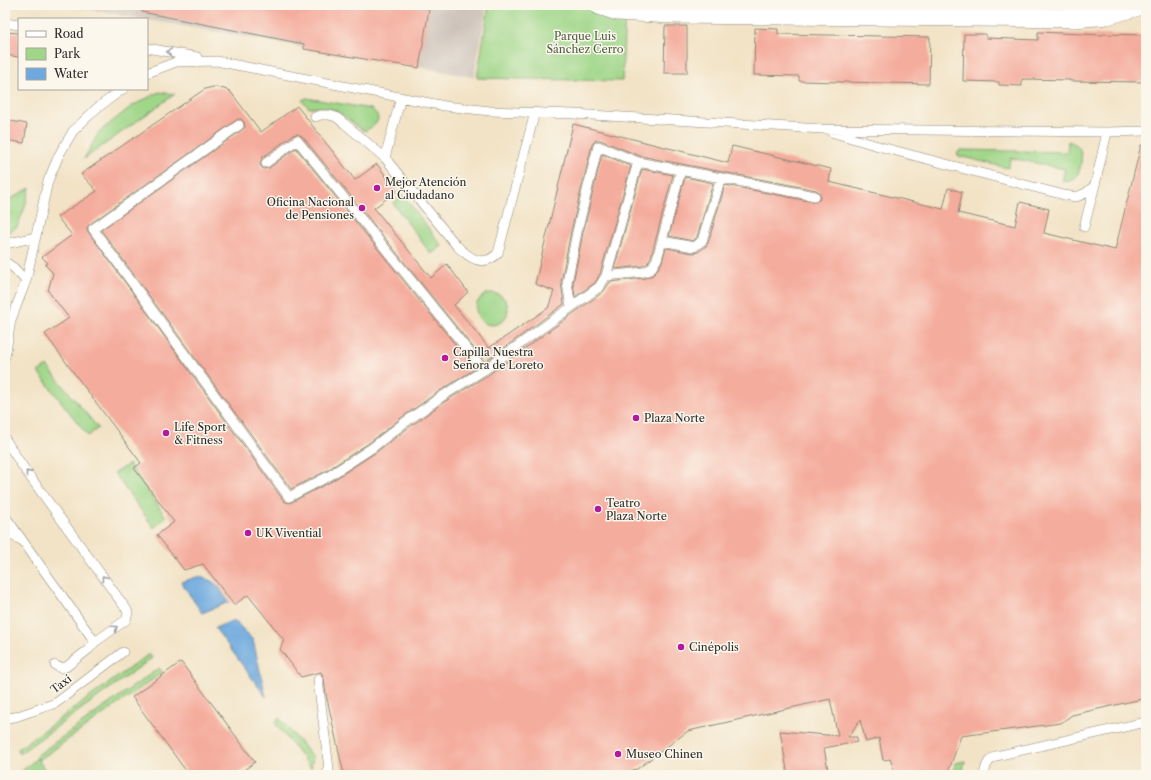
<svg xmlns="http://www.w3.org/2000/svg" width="1151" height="780" viewBox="0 0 1151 780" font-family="'Libre Caslon Text',serif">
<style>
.industrial{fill:#cdc2b9}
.green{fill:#9fd688;stroke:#65805a}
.water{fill:#6da9de;stroke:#4c6a84}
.building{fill:#f4ac9c;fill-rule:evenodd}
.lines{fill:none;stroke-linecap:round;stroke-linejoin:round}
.service-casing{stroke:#8e8778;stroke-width:10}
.minor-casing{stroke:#8e8778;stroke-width:20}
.service{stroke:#fff;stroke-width:9}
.minor{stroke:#fff;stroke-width:19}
.oneway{stroke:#a0a0a0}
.poi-dot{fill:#b5179e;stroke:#fbf7ec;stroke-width:1.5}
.labels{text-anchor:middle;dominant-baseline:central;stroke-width:3;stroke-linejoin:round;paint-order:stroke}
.park-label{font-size:11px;fill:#4e5e47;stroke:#fbf7ec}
.poi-label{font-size:11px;fill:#2b2b2b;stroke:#fbf7ec;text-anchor:start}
.street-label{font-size:11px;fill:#2b2b2b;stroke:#fbf7ec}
</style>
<rect width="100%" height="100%" fill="#fbf7ec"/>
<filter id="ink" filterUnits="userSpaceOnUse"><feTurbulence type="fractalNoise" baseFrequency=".025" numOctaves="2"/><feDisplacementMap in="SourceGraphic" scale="8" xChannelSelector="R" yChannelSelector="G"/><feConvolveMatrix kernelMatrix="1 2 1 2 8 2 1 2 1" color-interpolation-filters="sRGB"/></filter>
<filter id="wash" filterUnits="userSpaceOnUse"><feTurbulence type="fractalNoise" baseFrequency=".012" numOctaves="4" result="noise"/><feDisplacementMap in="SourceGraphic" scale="16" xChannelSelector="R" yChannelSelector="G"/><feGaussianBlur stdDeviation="0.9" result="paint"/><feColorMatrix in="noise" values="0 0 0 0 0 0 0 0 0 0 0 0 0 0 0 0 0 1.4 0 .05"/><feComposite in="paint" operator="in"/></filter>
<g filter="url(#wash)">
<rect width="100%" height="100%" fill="#f2e3c6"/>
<path class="industrial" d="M63 5H487L474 77Z"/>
<path class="green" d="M489 5H599L625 12 622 81 477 78Z
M159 92 175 94 84 159 99 132 132 106Z
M307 98 371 109C385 119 375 125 365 131 360 129 356 126 352 122 337 110 329 105 309 108L302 100Z
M1068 141C1073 143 1078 145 1080 150 1084 159 1080 179 1069 181 1067 182 1065 181 1062 181L1065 169 1011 158 1008 168 959 156 957 154 960 150 1067 152Z
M30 188 24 210 17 227 5 234V202Z
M403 195 442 246 431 254 393 203Z
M476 309a16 16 0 1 1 32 0a16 16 0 1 1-32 0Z
M47 366 98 428 88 436 38 372Z
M129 464 166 517 154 528 114 473Z
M149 654 152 658 19 754 18 749Z
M159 668 163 672 39 760 36 756Z
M279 718 313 757 311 768 275 723Z
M37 758 48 775H26L21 772Z
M965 761 962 775H951L956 763Z"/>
<path class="water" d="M197 577C218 580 218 587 229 602L202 613 181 582Z
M234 620 253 640 266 697 215 628Z"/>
<g id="blocks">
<path class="building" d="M143 5H409L429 9 419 68 304 49V44L142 12Z
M665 26H687V73H664Z
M755 28 778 29V34L930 37 929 84 799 81V76L754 75Z
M5 32 19 33V57L5 55Z
M1038 32 1103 35V34L1146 35V82L1070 81V80L1022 79V86L999 85V82L963 81 964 34H986V38L1038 40Z
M213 87 221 88 230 91 261 132 297 106 355 180 377 164 397 191 374 208 431 278 447 264 468 292 454 305 489 348 548 308 554 291 535 284 573 124 728 163 732 146 831 169 829 182 943 209 948 188 962 192 958 213 1015 226 1020 202 1049 209 1044 233 1115 250 1141 145H1146V698L1072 715 1061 723 961 736 949 770 946 775H896L890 759 883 760 879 738 866 742 860 720 848 737H857V742L841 745 840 746V745L824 748 829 775H788L780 731 838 736 830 699 688 731 637 769 614 775H344L326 694 324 679 321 672 301 677 280 649 284 640 248 595 234 605 203 564 184 570 157 535 174 522 134 468 141 463 45 334 69 318 48 291 53 273 45 265 48 263 42 257 72 235 57 217 97 191 81 174 205 89ZM238 119H241L244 122 245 127 242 130 101 230 291 489 326 471 369 443 401 418 438 392 475 369 296 148 269 168 264 169 261 167 260 163 262 158 293 135 297 134 302 136 485 362 564 304 561 282 571 231 592 145 594 142 596 140H600L640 156 816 190 819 192 821 197 819 200 814 202 725 185 708 243 706 246 698 252 693 253 666 248 662 262 656 272 653 275 645 278 610 282 603 292 488 375 444 402 408 428 375 453 332 481 292 502 289 503 284 501 87 230V227L90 224Z
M5 120 27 124 24 143 5 140Z
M602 154 631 166 600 274 595 283 575 297 573 283 583 233Z
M642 169 673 175 651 257 647 264 642 266 614 269Z
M685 177 713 183 697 237 693 241 669 236Z
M181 662 255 762 237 775H189L132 697Z"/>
</g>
</g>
<g filter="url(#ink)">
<use href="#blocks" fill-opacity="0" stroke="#8e8778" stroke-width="1"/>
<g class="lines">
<g class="service-casing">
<path id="service" d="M5 23 19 25
M147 48 197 57
M147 73 176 62 216 61 445 106 490 111 574 114 822 129 1107 132 1146 131
M315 117 321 115H329L336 117 345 124 385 158 456 245C468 257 483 269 498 253L535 112
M239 125 93 229 289 497 329 476 372 448 404 423 441 397 484 370 297 140 266 163
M831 132 885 148 1064 195 1076 197 1086 193 1095 185 1107 132
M385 158 401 97
M1084 227 1095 185
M662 241 694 247 702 241 721 178
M5 244 36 237
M5 262 14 268 26 281
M606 276 644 272 651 269 657 259 681 170
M571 307 567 283 577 232 598 146 638 162 815 196
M5 357 11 320 26 281 48 181 59 155 73 131 97 108 123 89
M484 370 599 287 606 276 638 162
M5 439 23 467 127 610 128 613 126 620 95 642 89 649 66 667 60 668 55 665
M5 516 95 642
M5 532 21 540
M318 680 329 769 326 775
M5 718 15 717 56 703 123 652
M984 775C986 765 987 761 996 756L1146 722"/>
</g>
<g class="minor-casing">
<path id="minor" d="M599 5 617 11 673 14 1075 18 1107 15 1142 5"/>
</g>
<use href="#service" class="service"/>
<use href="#minor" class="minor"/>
</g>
<defs><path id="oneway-chevron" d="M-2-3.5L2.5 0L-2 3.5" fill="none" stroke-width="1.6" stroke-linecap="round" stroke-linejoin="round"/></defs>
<g class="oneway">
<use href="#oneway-chevron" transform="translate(169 52) rotate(-170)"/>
<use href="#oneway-chevron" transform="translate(28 473) rotate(-129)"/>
<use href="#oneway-chevron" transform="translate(104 578) rotate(-126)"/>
<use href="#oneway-chevron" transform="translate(115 628) rotate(-35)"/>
</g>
</g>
<g class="poi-dot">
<circle cx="377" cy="188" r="4"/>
<circle cx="362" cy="208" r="4"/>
<circle cx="445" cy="358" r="4"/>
<circle cx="636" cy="418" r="4"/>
<circle cx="166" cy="433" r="4"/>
<circle cx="598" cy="509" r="4"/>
<circle cx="248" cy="533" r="4"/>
<circle cx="681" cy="647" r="4"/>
<circle cx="618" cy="754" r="4"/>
</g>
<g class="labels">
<g class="park-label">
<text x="585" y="36">Parque Luis<tspan x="585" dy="13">Sánchez Cerro</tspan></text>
</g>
<g class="poi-label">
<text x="385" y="182">Mejor Atención<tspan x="385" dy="13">al Ciudadano</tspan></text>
<text x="354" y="202" text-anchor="end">Oficina Nacional<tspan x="354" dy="13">de Pensiones</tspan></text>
<text x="453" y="352">Capilla Nuestra<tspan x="453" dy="13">Señora de Loreto</tspan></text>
<text x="644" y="418">Plaza Norte</text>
<text x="174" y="427">Life Sport<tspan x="174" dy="13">&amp; Fitness</tspan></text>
<text x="606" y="503">Teatro<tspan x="606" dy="13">Plaza Norte</tspan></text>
<text x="256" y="533">UK Vivential</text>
<text x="689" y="647">Cinépolis</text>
<text x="626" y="754">Museo Chinen</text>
</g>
<g class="street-label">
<text transform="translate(61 684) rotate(-37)">Taxi</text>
</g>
</g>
<rect width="1151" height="780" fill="none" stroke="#fbf7ec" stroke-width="20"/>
<rect x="18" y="18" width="130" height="72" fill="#fbf7ec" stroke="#a8a59f"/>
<rect x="26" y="31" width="20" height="6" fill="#ffffff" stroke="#a8a59f"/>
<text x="54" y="38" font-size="12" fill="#2b2b2b">Road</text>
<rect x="26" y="48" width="20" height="12" fill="#9fd688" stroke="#a8a59f"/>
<text x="54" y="58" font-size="12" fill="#2b2b2b">Park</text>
<rect x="26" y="68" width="20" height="12" fill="#6da9de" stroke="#a8a59f"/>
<text x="54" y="78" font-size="12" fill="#2b2b2b">Water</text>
</svg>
